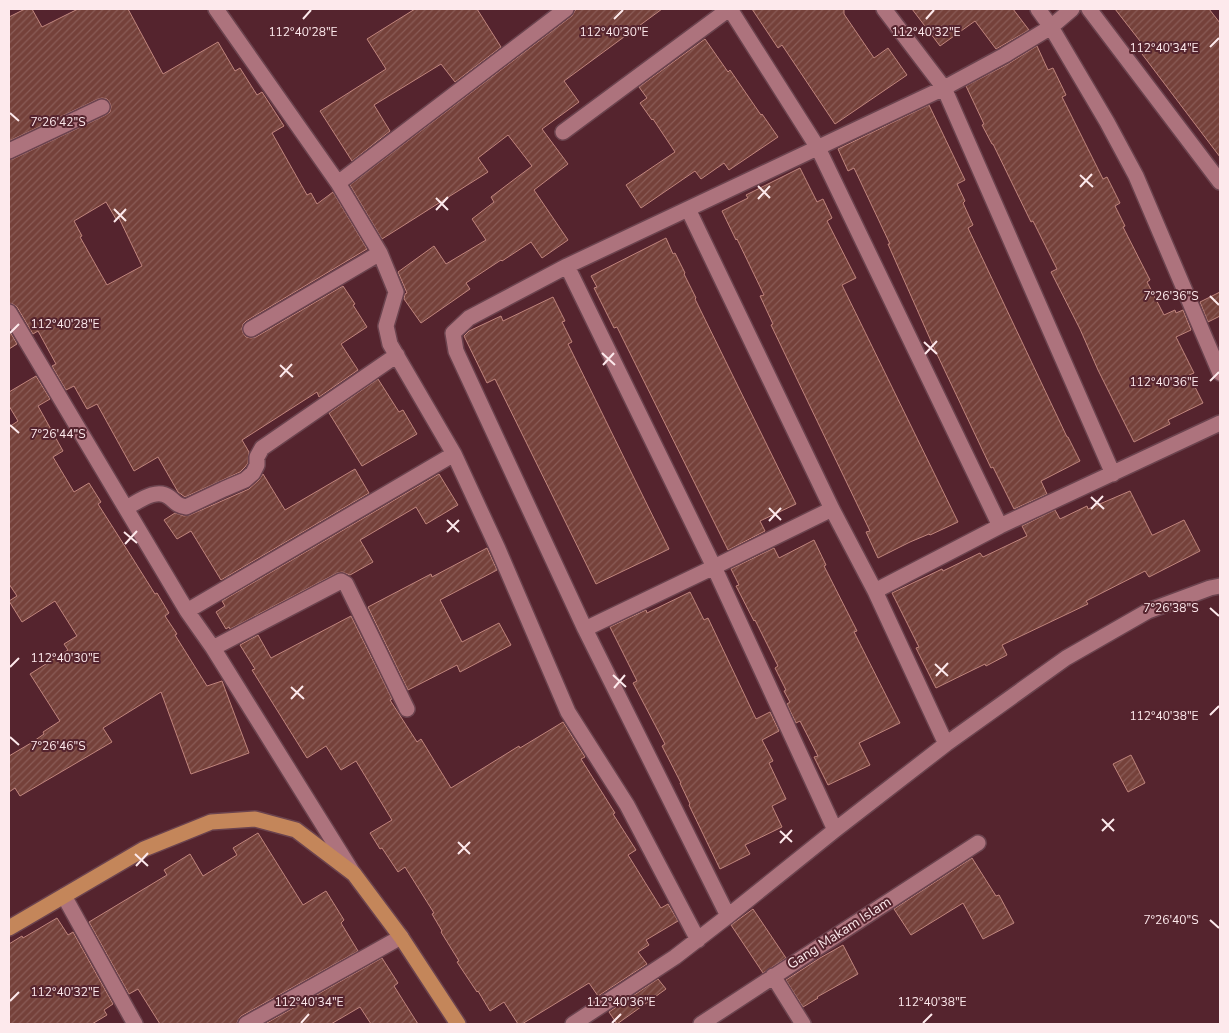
<svg xmlns="http://www.w3.org/2000/svg" width="1229" height="1033" viewBox="0 0 1229 1033" font-family="'Nunito Sans',sans-serif">
<style>
.building{fill:url(#building-hatch);stroke:#c0857d;fill-rule:evenodd}
.lines{fill:none;stroke-linecap:round;stroke-linejoin:round}
.minor-casing{stroke:#6b434e;stroke-width:18}
.major-casing{stroke:#6b434e;stroke-width:18}
.minor{stroke:#ad737d;stroke-width:15}
.major{stroke:#c4865a;stroke-width:15}
.ticks{fill:none;stroke:#fde9ec;stroke-width:2}
.labels{text-anchor:middle;dominant-baseline:central;stroke-width:4;stroke-linejoin:round;paint-order:stroke}
.street-label{font-size:14px;fill:#fde9ec;stroke:#55242e}
.ticks-label{font-size:12px;text-anchor:middle;fill:#fde9ec;stroke:#55242e;stroke-width:4;stroke-linejoin:round;paint-order:stroke}
</style>
<defs>
<pattern id="building-hatch" width="6" height="6" patternUnits="userSpaceOnUse" patternTransform="scale(1.25)"><rect width="6" height="6" fill="#75413a"/><path d="M-1 1l2-2M0 6l6-6M5 7l2-2" fill="none" stroke="#8a5c57"/></pattern>
</defs>
<rect width="100%" height="100%" fill="#55242e"/>
<path class="building" d="M25 9H32L42 27 78 9H128L163 74 218 42 235 71 240 68 257 95 262 92 284 126 272 133 307 195 311 193 317 204 333 192 367 249 246 321 243 324 242 329 243 333 246 337 251 338 256 337 343 286 355 304 353 305 367 327 341 344 358 370 319 397 317 392 242 440 249 452 248 463 245 467 240 472 185 497 178 492 158 457 134 471 97 404 87 409 74 386 66 390 52 366 56 364 38 331 33 334 17 307 13 304 9 303V160L13 159 106 115 110 112 111 107 110 103 107 99 102 98 98 99 9 141V17ZM106 202 116 219 119 218 142 266 107 285 80 237 82 236 74 221Z
M415 9H477L501 47 455 82 441 64 374 105 390 131 352 161 320 111 386 69 367 39Z
M576 9H662L564 81 579 102 542 129 568 164 534 190 568 240 542 258 531 242 502 261 501 260 466 283 470 289 421 323 404 299 405 294 407 293 398 272 434 246 446 264 486 240 472 219 494 202 491 197 532 166 508 135 478 158 488 172 382 239 350 185 572 16Z
M752 9H844V14L874 58 888 48 907 75 835 124 782 45 778 48Z
M912 9H1013L1029 30 996 49 975 21 940 46Z
M1115 9H1209L1220 23V157L1142 54 1147 50Z
M705 39 728 72 730 70 761 115 762 114 778 137 729 170 724 163 701 179 695 171 641 208 626 185 675 152 653 119 652 120 640 103 647 98 639 87Z
M1037 46 1048 70 1053 68 1066 95 1062 97 1103 179 1107 177 1120 203 1115 206 1125 226 1123 227 1150 280 1147 282 1164 315 1175 310 1176 313 1183 310 1191 330 1176 337 1194 373 1189 375 1203 403 1168 420 1170 424 1134 442 1098 370 1080 329 1051 272 1057 269 1033 221 1031 222 993 144H992L982 125 984 124 966 86 1008 64Z
M929 105 965 180 957 184 965 201 963 203 973 225 968 228 1067 437H1068L1080 461 1041 481 1047 494 1014 509 993 467 991 468 935 350 888 244H890L854 168 848 171 838 149Z
M800 168 817 202 823 199 832 218 827 221 856 278 842 285 958 522 930 535 929 534 910 542 878 558 866 532 870 531 771 325 773 324 760 296 764 295 737 239 736 240 722 211 748 198 746 195Z
M666 238 673 254 675 253 685 273 684 274 696 298 695 299 796 504 760 521 765 531 728 550 617 327 614 328 594 288 597 287 591 276Z
M1220 292V316L1208 322 1200 302Z
M553 297 565 321 562 322 572 342 568 344 669 549 596 584 495 379 487 383 464 336 469 331 501 316 503 321Z
M9 330 17 344 9 349Z
M36 376 50 399 38 406 63 451 53 457 74 492 89 483 101 502 98 504 133 559 155 594 157 593 169 613 165 616 177 634 175 635 207 686 222 681 249 753 191 774 161 692 103 728 112 742 20 796 15 788 9 792V756L31 743 44 734 43 732 60 721 30 674 68 650 64 644 77 636 55 601 22 622 9 601 17 596 9 584V427L18 421 9 406V392Z
M378 379 399 412 403 410 417 434 362 466 329 413Z
M355 469 369 493 221 580 191 531 177 539 164 520 175 513 184 516 190 515 249 489 259 480 263 474 285 510Z
M439 474 458 505 426 524 416 507 360 540 373 562 350 575 342 572 337 573 230 629 229 627 226 629 216 612 225 606 222 601Z
M1130 491 1152 535H1153L1184 520 1200 551 1149 577 1145 571 1086 601 1088 604 1002 645 1007 655 986 666 985 664 936 688 916 648 919 647 892 593 942 569 943 571 980 553 983 557 1027 536 1022 526 1055 510 1060 519 1087 506 1088 509Z
M814 540 826 565 824 566 857 631 854 632 900 723 859 743 870 765 828 785 814 757 818 756 800 721 796 723 787 704 790 702 784 691 786 690 775 668 778 666 755 620 754 621 736 586 739 585 731 569 774 548 779 558Z
M487 548 497 570 440 600 462 642 499 623 511 645 460 672 457 665 408 690 368 607 431 574 432 577Z
M690 592 704 620 708 618 756 719 770 712 779 731 762 740 773 761 769 763 786 799 772 806 782 827 745 845 750 854 720 869 689 805 690 804 680 783H681L662 746 665 744 633 683 637 681 610 627 646 610 647 613Z
M351 616 392 699 390 700 417 742 421 739 451 788 519 746 520 748 563 722 585 757 581 759 615 813 613 814 636 850 628 855 661 908 668 904 678 921 646 940 649 945 638 952 647 964 598 996 589 983 522 1024H518L504 1002 490 1011 478 991 477 992 457 962 459 961 441 932 442 931 432 914 434 913 405 867 398 872 382 848 380 849 370 833 392 820 356 761 341 770 326 746 307 758 252 670 255 669 240 645 258 635 271 658Z
M1131 755 1145 783 1128 792 1113 764Z
M258 833 303 905 326 891 344 920 341 923 358 951 241 1016 238 1020 237 1024H160L138 989 129 994 89 922 167 875 164 870 190 854 203 876 237 855 233 848Z
M972 858 996 896 999 895 1014 923 983 939 963 903 911 935 894 909Z
M753 909 786 958 763 973 731 925Z
M57 918 68 935 73 932 113 1004 104 1010 107 1015 92 1024H9V944L22 936 23 938Z
M843 945 858 974 817 997 818 998 803 1007 786 980 820 958Z
M382 958 398 983 394 986 418 1024H371L360 1007 331 1024H265Z
M658 979 666 989 617 1024 609 1012Z"/>
<g class="lines">
<g class="minor-casing">
<path id="minor" d="M216 9 338 183 566 9
M730 9 818 148 1000 526
M884 9 944 88 1113 474
M1038 9 1051 27 1107 122 1136 176 1220 373
M1089 9 1220 182
M563 132 729 9
M9 151 102 107
M338 183 380 253 396 292 386 326 390 344 454 454 498 549 568 712 627 805 698 940
M688 209 832 509 875 591 946 744
M567 266 714 567 835 830
M9 312 187 611 213 648 353 873
M251 329 380 253
M126 508C138 502 156 487 169 497 177 503 176 505 186 507L224 489 245 480 253 473 257 465V457L262 448 397 355
M875 591 1000 526 1220 423
M187 611 454 454
M585 629 714 567 832 509
M213 648 341 581 346 584 407 709
M64 896 135 1024
M728 916 585 629 456 351 453 333 469 318 567 266 944 88 1005 55 1051 27 1072 9
M773 976 803 1024
M246 1024 401 937
M573 1024 675 957 728 916 835 830 946 744 1066 658 1148 611 1210 588 1220 586
M701 1024 978 843"/>
</g>
<g class="major-casing">
<path id="major" d="M9 928 144 849 211 822 255 819 296 830 354 874 401 937 458 1024"/>
</g>
<use href="#minor" class="minor"/>
<use href="#major" class="major"/>
</g>
<path class="ticks" d="M303 19 311 10M614 19 623 10M926 19 934 10M1210 47 1219 38M10 113 19 121M1080 175 1093 187M758 186 770 198M1080 187 1092 174M436 198 448 210M758 199 770 186M114 209 126 221M436 210 448 197M114 222 126 209M1210 296 1219 305M10 333 19 324M924 342 937 354M602 353 615 365M925 354 937 341M280 365 293 377M603 365 614 353M280 377 292 364M1210 381 1219 372M10 425 19 433M1091 497 1104 509M769 508 781 520M1091 509 1103 496M447 520 459 532M769 521 781 508M124 532 137 543M447 532 459 520M125 544 137 531M1210 608 1219 616M935 664 948 676M10 667 19 658M613 675 626 687M936 676 948 663M291 687 304 699M614 688 625 675M291 699 303 686M1210 715 1219 706M10 737 19 745M1102 819 1114 831M780 831 792 842M1102 831 1114 819M458 842 470 854M780 843 792 830M135 854 148 866M458 854 470 842M136 866 148 853M1210 920 1219 928M10 1001 19 992M301 1023 309 1014M612 1023 621 1014M923 1023 932 1014"/>
<g class="labels">
<g class="street-label">
<text transform="translate(839 933) rotate(-33)">Gang Makam Islam</text>
</g>
</g>
<g class="ticks-label">
<text x="303" y="36">112°40'28"E</text>
<text x="614" y="36">112°40'30"E</text>
<text x="926" y="36">112°40'32"E</text>
<text x="1164" y="52">112°40'34"E</text>
<text x="58" y="126">7°26'42"S</text>
<text x="1171" y="300">7°26'36"S</text>
<text x="65" y="328">112°40'28"E</text>
<text x="1164" y="386">112°40'36"E</text>
<text x="58" y="438">7°26'44"S</text>
<text x="1171" y="612">7°26'38"S</text>
<text x="65" y="662">112°40'30"E</text>
<text x="1164" y="720">112°40'38"E</text>
<text x="58" y="750">7°26'46"S</text>
<text x="1171" y="924">7°26'40"S</text>
<text x="65" y="996">112°40'32"E</text>
<text x="309" y="1006">112°40'34"E</text>
<text x="621" y="1006">112°40'36"E</text>
<text x="932" y="1006">112°40'38"E</text>
</g>
<rect width="1229" height="1033" fill="none" stroke="#fde9ec" stroke-width="20"/>
</svg>
